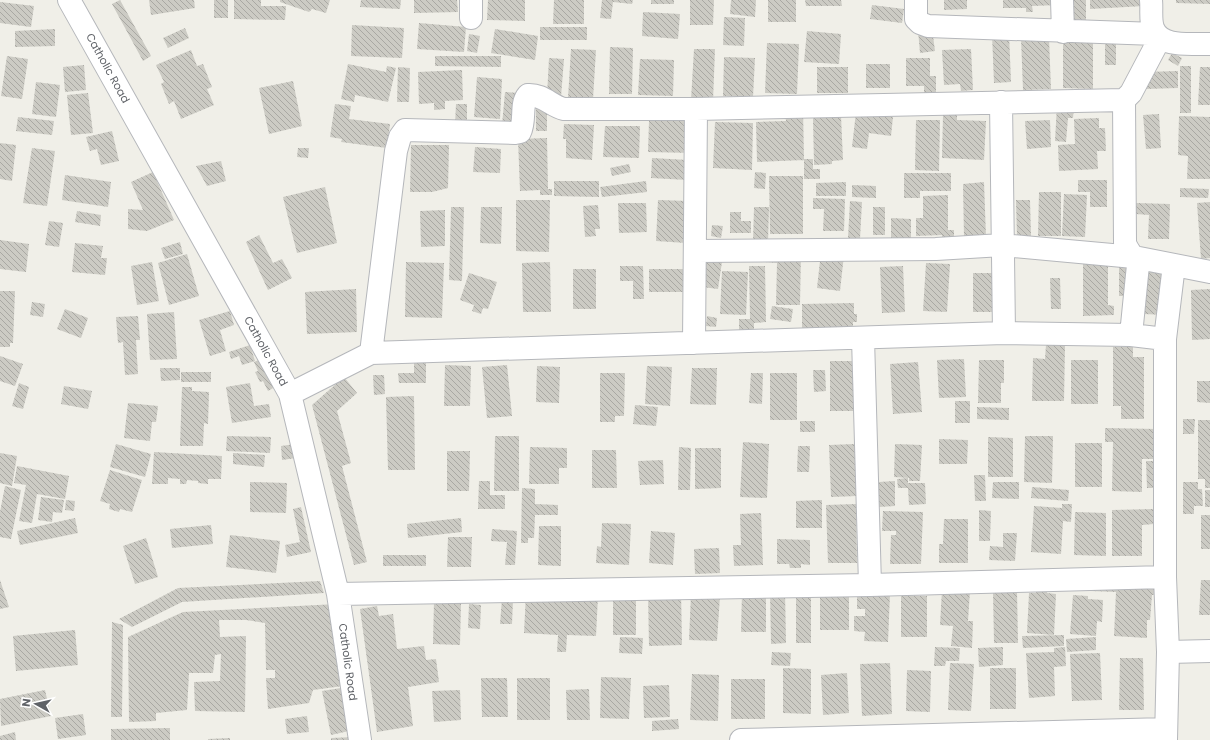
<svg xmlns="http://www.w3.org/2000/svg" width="1210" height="740" viewBox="0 0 1210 740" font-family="Poppins,sans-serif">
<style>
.building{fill:url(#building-back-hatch)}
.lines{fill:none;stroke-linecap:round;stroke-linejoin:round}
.minor-casing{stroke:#b5b7bb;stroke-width:24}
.minor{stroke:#fff;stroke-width:22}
.labels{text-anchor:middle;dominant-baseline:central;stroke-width:3;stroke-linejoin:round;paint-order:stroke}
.street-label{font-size:11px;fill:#5f6267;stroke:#fff}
</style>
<defs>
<pattern id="building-back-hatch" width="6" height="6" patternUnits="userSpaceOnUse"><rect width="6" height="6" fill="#cccbc4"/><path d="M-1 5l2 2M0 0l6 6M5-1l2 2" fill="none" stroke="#a9a8a3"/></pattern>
</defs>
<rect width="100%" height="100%" fill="#f0efe8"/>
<path class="building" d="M120 0 151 56 143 61 112 4Z
M149 0H194L195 8 151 15Z
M214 0H228V18H214Z
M234 0H261V6H286L285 20 234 19Z
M280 0H330L326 13 312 9 309 12 280 2Z
M361 0H401L400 9 360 7Z
M414 0H457L458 12 414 13Z
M488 0H525V21L487 20Z
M554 0H584V24H553Z
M602 0H633L632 4 613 2 611 19 600 18Z
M651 0H674V4H651Z
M690 0H714L713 25H690Z
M731 0H756L755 17 730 14Z
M768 0H796V22H768Z
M805 0H841L842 6H806Z
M944 0H967V9L944 10Z
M1003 0H1058L1059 5 1032 6 1033 12H1026V8H1003Z
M1074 0H1086V22L1074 23Z
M1090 0H1144V6L1090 9Z
M1176 0H1210V4L1176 3Z
M0 2 34 6 31 27 0 23Z
M872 5 904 9 902 23 870 19Z
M643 12 680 14 678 39 642 36Z
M724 17 745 18 744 46 723 45Z
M419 23 466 27 464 52 417 49Z
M352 25 404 28 402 58 351 56Z
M540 27H587V40H540Z
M185 28 189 38 168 48 163 38Z
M932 28 935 51 920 53 918 30Z
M55 29V46L15 47V31Z
M495 29 538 36 535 60 491 53Z
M807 31 841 34 839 64 804 62Z
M1009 33 1011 82 994 83 992 34Z
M469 34 480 36 477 53 467 51Z
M1021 38H1049L1051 89 1023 90Z
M767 43 799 44 797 94 765 93Z
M1063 43H1093V89L1063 88Z
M1105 43H1116V65H1105Z
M610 47 633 48 632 94H609Z
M571 49 596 50 593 99 568 98Z
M694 49H715L713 101 691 100Z
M971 49 973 90 961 91 960 84 944 85 942 50Z
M191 50 197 66 203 64 212 87 207 89 214 105 181 119 174 101 169 104 161 84 164 82 156 65Z
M1172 53 1182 58 1178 66 1168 60Z
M7 56 28 59 22 99 1 96Z
M435 56H501V67L435 66Z
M724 57 755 58 753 97 723 96Z
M549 58 564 59 561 97 547 96Z
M906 58H930V76H936V97H924V86H906Z
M640 59 674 60 673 96 638 95Z
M348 64 386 72 387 66 396 68 388 102 355 95 354 102 341 99Z
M866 64H890V88H866Z
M84 65 86 90 65 92 63 67Z
M1180 66H1191V113H1180Z
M398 67 410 68 409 102H397Z
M817 67H848V93H817Z
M1200 67H1210V105H1198Z
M462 70 463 100 445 101V109L434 110V103L419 104 418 72Z
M1178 71V88L1145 89V72Z
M477 77 502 79 500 119 474 117Z
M293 81 302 126 269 134 259 88Z
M36 82 60 85 56 117 32 114Z
M505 92 520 93 517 126 502 125Z
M88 93 93 133 71 135 67 95Z
M536 101H547V131H536Z
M335 104 351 106 349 119 390 124 387 148 341 142 342 139 330 137Z
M456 104H467V125H455Z
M1057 105 1074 106 1073 118H1068L1066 142 1055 141Z
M803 109 804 160 757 162 756 122 786 121 785 110Z
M856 112 893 117 891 136 869 133 867 149 852 147Z
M1159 114 1161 148 1146 149 1143 115Z
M943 115H957V120L986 121 984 160 942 158Z
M841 116 843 160 832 161V164L814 165 813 118Z
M1179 116 1210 117V179H1187L1188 156 1178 155Z
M18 117 54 121 52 135 16 131Z
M1099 118V128H1105L1106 151H1097L1098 169 1059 171 1058 145 1075 144 1074 119Z
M916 120H940L939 171 915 170Z
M1050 120 1051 147 1027 149 1025 121Z
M649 121H686L693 153 648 152Z
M715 122 753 123 752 170 713 168Z
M564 124 594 125 592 160 566 158V139H563Z
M605 126H640L639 158 603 157Z
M112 131 119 161 101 165 97 149 90 151 86 137Z
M547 138 548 189H552V195H540V190L520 191 518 139Z
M0 143 16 145 12 181 0 179Z
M411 145H449L448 188 432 192H410Z
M475 147 501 149 500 173 473 172Z
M32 148 55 151 47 206 23 203Z
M298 148H309L308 158 297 157Z
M652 158 688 160 687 180 651 178Z
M804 159H813V169H820V179H804Z
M221 161 226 181 207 186 196 166Z
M629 164 631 172 612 176 610 168Z
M153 172 174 220 147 231 128 229V209L143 210 131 182Z
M755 172 766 173 765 189 754 188Z
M904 173H951V191H920V198H904Z
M65 175 111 182 108 207 62 200Z
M769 176H803V234H770Z
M1078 180H1107V207H1090V192H1078Z
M554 181H599V197L554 196Z
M646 181 647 192 602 197 600 187Z
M846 182V196H816V183Z
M984 182 986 237 964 238 963 184Z
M852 185 876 186V198L852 197Z
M325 187 337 243 297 253 283 197Z
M1180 188 1209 189 1208 198 1180 197Z
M1039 192H1061V236H1038Z
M1064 194 1087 195 1085 237 1062 236Z
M948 195V230H954V240H942V235L916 236V218H923V196Z
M813 198 845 199 844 231H823L824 209H813Z
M516 200H550L549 252 516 251Z
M658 200 689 201 686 243 656 241Z
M1016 200H1030L1031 236 1017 237Z
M850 201 862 202 860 239 848 238Z
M1210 202V258L1201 259 1197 203Z
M618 203H646L647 232 619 233Z
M1136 203 1170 204 1169 239H1148L1149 215 1136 214Z
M598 205 600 229H595L596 236 585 237 583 206Z
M451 207H464L462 281 449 280Z
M481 207H502L501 244 480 243Z
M754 207H769L768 243H753Z
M873 207H885V235H873Z
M445 210V246L421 247 420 211Z
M77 211 101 215 100 226 75 222Z
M730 212H741V221H751V233H730Z
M891 218 911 219V239H891Z
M49 221 63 223 59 247 45 245Z
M712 225 723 226 721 238 711 236Z
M259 235 273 263 282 259 292 278 268 290 246 242Z
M0 240 29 244 26 272 0 269Z
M180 242 183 254 165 259 161 248Z
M75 243 103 246 101 258H107L105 275 72 272Z
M766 251 801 252 800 305H776L777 263 765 262Z
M706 252 723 255 718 289 702 287Z
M821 252 844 255 840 291 817 288Z
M187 254 199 296 169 305 158 263Z
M1108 258V305L1114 306V315L1083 316V259Z
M152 262 159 301 137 305 131 266Z
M406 262 444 263 442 318 405 317Z
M550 262 551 312H523L522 263Z
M1119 262H1130V296H1119Z
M926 263 950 264 947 312 923 311Z
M1146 265 1167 266 1165 315 1144 314Z
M620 266H643L644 299H633V281H620Z
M749 266H765L766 322 754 323V333H739V319H750Z
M903 266 905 312 882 313 880 267Z
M573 269H596V309H573Z
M649 269H685L684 292H649Z
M722 271 748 272 746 315 720 314Z
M469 273 497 282 488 309 483 308 481 314 472 311 474 305 460 300Z
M973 273H998L997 312H973Z
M1050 278H1060L1061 309H1051Z
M356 289 357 332 307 334 305 292Z
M1210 289V339L1192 340 1191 290Z
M0 291H15L13 343H10V347H0Z
M32 302 45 304 43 317 30 315Z
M854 303V314H857V322H853V330H802V304Z
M772 306 793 309 791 322 770 319Z
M65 309 88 318 81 338 57 329Z
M230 311 234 325 220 330 226 351 210 356 199 320Z
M174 312 177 359 150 360 147 314Z
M138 316 140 340H136L138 374 125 375 123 342 118 343 116 317Z
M707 316 717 318 716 327 706 326Z
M250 345 255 361 242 365 239 356 231 359 229 352Z
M1046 345H1065L1064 401H1032L1033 358 1045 359Z
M1113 347H1133V357H1144V419H1121V406H1113Z
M0 356 23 364 15 386 0 381Z
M261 359 275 387 268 391 263 381 260 382 255 372 258 371 254 362Z
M964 359 966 397 939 398 937 360Z
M426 360V383H399L398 373H414V361Z
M979 360H1004V383H1001V403H978Z
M1071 360H1098V404H1071Z
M830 361H854V411H830Z
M918 362 922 412 893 414 890 364Z
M445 365 471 366 470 406H444Z
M507 365 512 416 487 418 482 367Z
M537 366 560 367 559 403 536 402Z
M647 366 672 367 670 406 645 404Z
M160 368H180V380L161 381Z
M692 368H717L716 405 690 404Z
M813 370H825L826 391 814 392Z
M181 372H211V382H181Z
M600 373H625L624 416H615V422H600Z
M751 373H763L762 404 749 403Z
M770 373H797V420H770Z
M373 375H384L385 394 374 395Z
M344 377 357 393 337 411 351 463 342 466 367 562 354 565 312 405Z
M1197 381H1210V403L1197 402Z
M19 383 29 387 23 409 12 406Z
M250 383 254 406 269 404 271 417 232 423 226 387Z
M64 386 92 391 88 409 61 404Z
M182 387H192V391L209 392 208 424 204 423 203 446H180Z
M414 396 415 470H388L386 397Z
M955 401H970V423H955Z
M128 403 158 406 156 422H152L150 441 124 438Z
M635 405 658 407 656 426 633 424Z
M977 407 1009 408V420L977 419Z
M1183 419H1195L1194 434H1183Z
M1198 420H1210V488H1205V479H1198Z
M800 421H815V432H800Z
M1105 428 1157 429V459H1142V492L1112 491 1113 442H1105Z
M227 436 271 437 270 453 226 451Z
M495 436H519V491H494Z
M1025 436H1053L1052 483 1024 482Z
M988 437 1013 438V477H988Z
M939 439 968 440 967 464H939Z
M743 442 769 444 767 498 740 497Z
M1075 443H1102V487H1075Z
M116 444 151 454 145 477 110 467Z
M295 444 296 458 282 460 281 446Z
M855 444 857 496 831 497 829 445Z
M895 444 922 445 920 481H909V478L894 477Z
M798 446H810L809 472H797Z
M530 447 567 448V468H559V484H529Z
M679 447 691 448 690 490H678Z
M695 448H721V488L695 489Z
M592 450H616L617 488H592Z
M447 451H470L469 491H447Z
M154 452 222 456 221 479H208V484L198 483V481L187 480 186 484H180V479L168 478V484H152Z
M0 453 17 456 12 486 0 483Z
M233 453 265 455 264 467 233 464Z
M663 460 664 484 640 485 638 461Z
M1146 461H1157V488H1147Z
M17 466 69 476 65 499 37 494 32 523 19 521 26 485 14 483Z
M110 470 142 480 132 512 120 509 119 512 109 509 110 504 100 501Z
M974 475H985L986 501H975Z
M908 478V483H925L926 504 909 505 908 488H898L897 479Z
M479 481H490V495H505V509H478Z
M895 481V506L879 507V482Z
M250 482 287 483 286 513 250 512Z
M993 482H1019V499L992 498Z
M1183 482H1198V489H1202L1203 506H1194V514H1183Z
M5 486 21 490 11 539 0 537V512Z
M1032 487 1069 490 1068 501 1031 498Z
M522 488 535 489V504L558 505V515H535L534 538H528V543H521Z
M1205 490H1210V507H1205Z
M41 497 64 500 62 513 53 512 52 522 38 520Z
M66 500 75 501 74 511 65 510Z
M822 500V528H796V501Z
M856 504 857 563H828L826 505Z
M1062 504H1072L1071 522 1063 521 1061 554 1031 552 1034 506 1062 508Z
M301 507 311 552 287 557 285 545 300 542 293 509Z
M1154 509V524L1142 525V556H1112V510Z
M979 510 991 511 990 541H979Z
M883 511 923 512 921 564H890L891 535H896V531H882Z
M1075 512 1106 513V556L1074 555Z
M761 513 763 565 734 566 733 545H741L740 514Z
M1201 515H1210V549H1201Z
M75 518 78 533 20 545 17 531Z
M461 518 462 532 408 538 407 524Z
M944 519H968V563H939V544H943Z
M602 523 631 524 629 565 596 563 597 546 601 547Z
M211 525 213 544 172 548 170 529Z
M539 526H561V566L538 565Z
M492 529 517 531 515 565H505L507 542 491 541Z
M651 531 675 533 673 565 649 563Z
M1003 533H1017L1015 561 989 560 990 546 1003 547Z
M230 535 280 541 276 573 226 567Z
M448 537H472L471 567H447Z
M146 538 158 577 135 584 123 546Z
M777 539 810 540V565L801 564V568H790L789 564H777Z
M719 548 720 573 695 574 694 549Z
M383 555H426V566H383Z
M0 580 9 607 0 609Z
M1201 580H1210V615H1199Z
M320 581 324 593 182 602 132 627 119 619 178 588Z
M1152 581 1160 595H1152L1150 620H1147V638L1114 636 1116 592 1090 591V583Z
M1037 583 1048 584 1047 593 1056 594 1054 635 1027 633 1029 593H1036Z
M942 590 970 591 968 621H973L972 648 951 646 953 626 940 625Z
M681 591 682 645 649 646 648 592Z
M770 591H785L786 643 771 644Z
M993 591H1017L1018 643H994Z
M742 592 766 593V632H741Z
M796 592H811V643H796Z
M526 593 598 596 596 636 567 635 566 652H557L558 635 524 633Z
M613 593 636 594V635H613Z
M857 593 890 594 888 642 864 641 865 632 854 631V616H865V609H857Z
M691 594 720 596 717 641 689 640Z
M820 595H849V630H820Z
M1073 595 1088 596V599L1103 600 1102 622 1097 621 1096 636 1070 634Z
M901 596H927V637H901Z
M502 599 513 600 512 624H500Z
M434 601 461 602 460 645 433 644Z
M337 604 343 686 313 690 309 703 268 709 266 678H275V670H266L265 623 246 620H219L220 637 246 636 245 712 195 711 194 682 220 681 221 654 215 655 213 673H189L187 710 156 713V721L129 722 128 637 183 612Z
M469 604 481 605 480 629 468 628Z
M377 606 379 616 393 614 397 649 424 646 426 660 436 659 439 682 408 687 413 726 377 732 360 609Z
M112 622 123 625 122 717H111Z
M75 630 78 665 16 671 13 636Z
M1064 635V646L1023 648 1022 636Z
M620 637 643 638 642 654 619 653Z
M1096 637V650L1067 652 1066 639Z
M935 647 960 648 959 661H946L945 666H934Z
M1003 647V665L979 667 978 648Z
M1065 647 1066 666 1054 667 1055 696 1029 698 1026 653 1054 652V648Z
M772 652 791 653 790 666 771 665Z
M1100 653 1102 700 1072 701 1070 654Z
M1120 658H1143L1144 710H1119Z
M890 663 892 714 862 716 860 664Z
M950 663 974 664 971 711 948 710Z
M783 668 811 669V714L783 713Z
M990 668H1016V709H990Z
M907 670 931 671 930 712 906 711Z
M847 673 849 713 823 715 821 675Z
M692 674 719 675 718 721 690 720Z
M601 677 631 678 629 719 600 718Z
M481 678H507L508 717H482Z
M517 678H550V720H517Z
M731 679H765V719H731Z
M669 685 670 717 644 718 643 686Z
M341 688 349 731 331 735 322 691Z
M589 689 590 720H567L566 690Z
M45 690 51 716 1 726 0 699Z
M460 690 461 720 434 722 432 691Z
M83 714 86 735 58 739 55 718Z
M307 716 309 732 287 734 285 719Z
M678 719 679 729 652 731V721Z
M170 728V740H111V729Z
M15 732 16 740H0V736Z
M354 737V740H331V738Z
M230 738V740H208V739Z"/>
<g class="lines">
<g class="minor-casing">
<path id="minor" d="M69 0 290 394 338 594 360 740
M916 0V19L920 23 928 26 1156 34
M1062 0 1063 32
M1151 0C1152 9 1150 20 1153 28 1161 49 1192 43 1210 44
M471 18V0
M1124 100 1125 243C1128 252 1134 256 1138 265L1131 335
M1001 102 1004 333
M696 251 936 249 1002 245 1134 257 1210 272
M863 338 870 585
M694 343 696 109
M371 353 396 151 400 137 405 130 515 133 520 132C526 120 520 104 528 95 543 94 551 106 564 109H696L1124 100 1131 93 1160 38
M290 394 371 353 1004 333 1131 335 1165 339
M338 594 870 585 1165 577
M1168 652 1210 651
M741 740 1166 729
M1166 740 1168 652 1165 577V339L1174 265"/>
</g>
<use href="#minor" class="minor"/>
</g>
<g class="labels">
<g class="street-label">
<text transform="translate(108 68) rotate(61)">Catholic Road</text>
<text transform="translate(266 351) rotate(61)">Catholic Road</text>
<text transform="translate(348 662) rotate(82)">Catholic Road</text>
</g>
</g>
<g transform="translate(36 704) rotate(278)" stroke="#ffffff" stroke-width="3" paint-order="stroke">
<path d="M0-3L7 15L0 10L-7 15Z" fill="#5f6267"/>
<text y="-6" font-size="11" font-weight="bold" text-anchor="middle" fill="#5f6267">N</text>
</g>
</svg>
